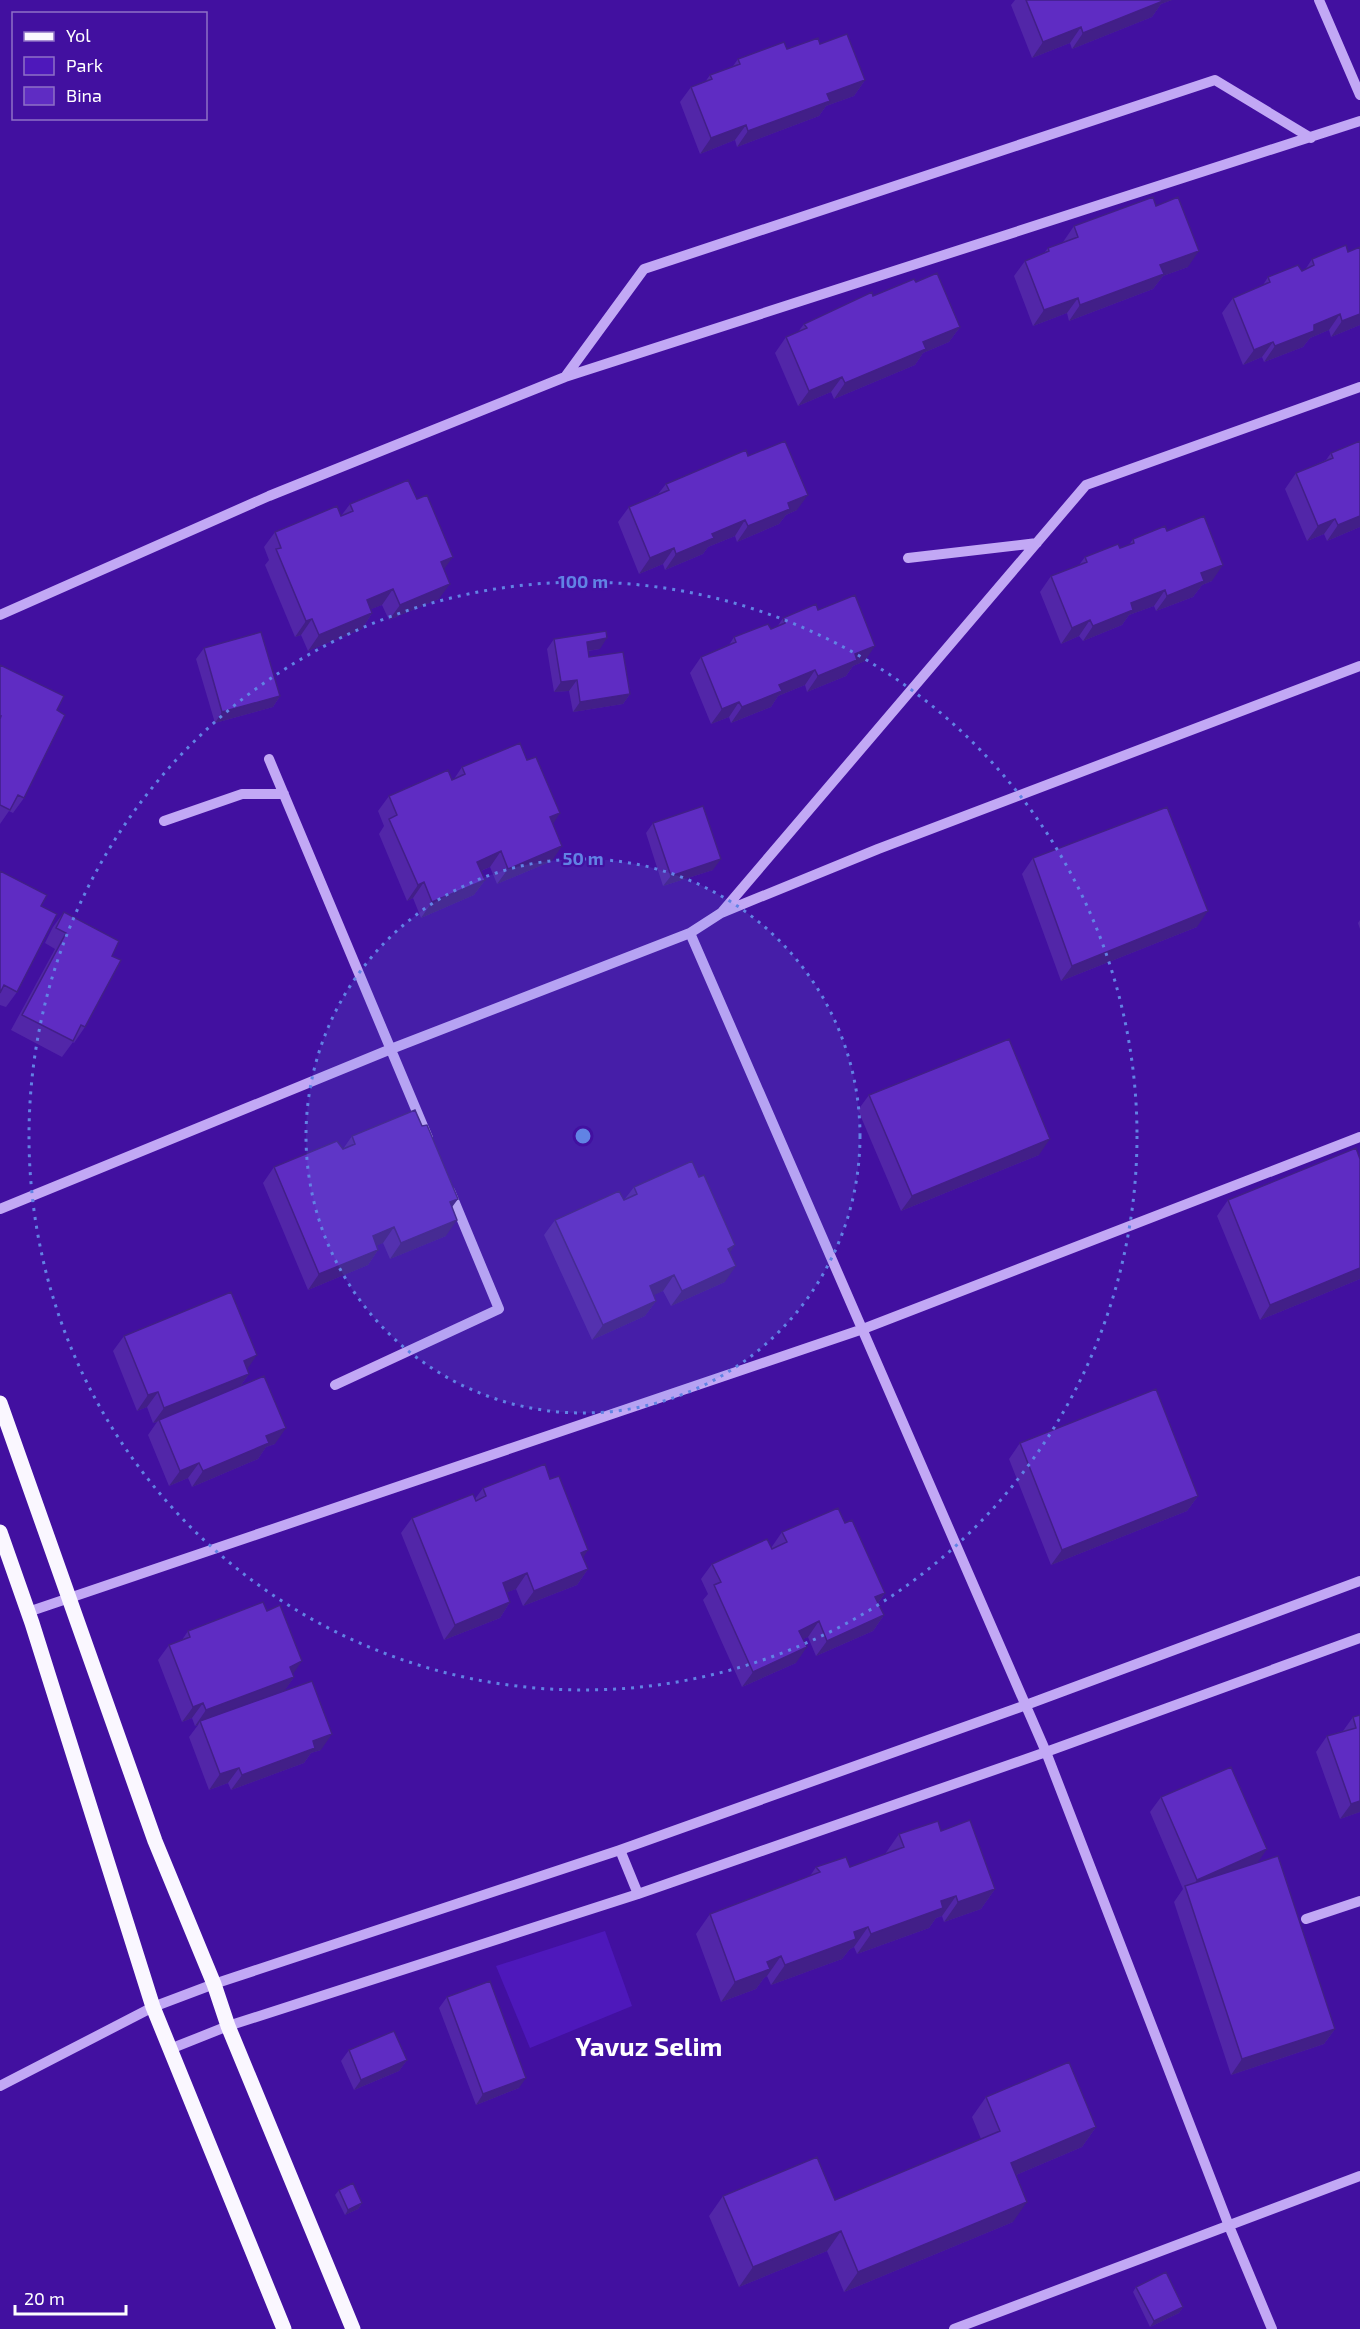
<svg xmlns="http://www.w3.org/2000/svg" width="1360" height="2329" viewBox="0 0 1360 2329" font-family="'Exo 2',sans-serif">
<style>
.green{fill:#4e18bb}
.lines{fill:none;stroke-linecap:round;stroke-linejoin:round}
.minor{stroke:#c2a8f5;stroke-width:10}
.major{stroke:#faf7ff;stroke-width:15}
.wall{fill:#5226a8}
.shaded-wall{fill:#421f88}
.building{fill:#5f2cc3;stroke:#421f88;stroke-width:1.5}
.ring{fill:none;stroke:#6183e4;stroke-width:3;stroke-dasharray:3 6}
.labels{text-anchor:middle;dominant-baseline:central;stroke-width:4.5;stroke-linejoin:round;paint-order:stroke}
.district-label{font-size:26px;font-weight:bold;fill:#fff;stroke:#4210a0}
.centre{fill:#6183e4;stroke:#4210a0;stroke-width:3}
.ring-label{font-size:18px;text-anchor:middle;font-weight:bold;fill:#6183e4;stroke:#4210a0;stroke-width:4.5;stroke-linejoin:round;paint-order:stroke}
</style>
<rect width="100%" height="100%" fill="#4210a0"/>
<path class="green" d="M605 1931 632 2006 530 2048 496 1966Z"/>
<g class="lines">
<path class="minor" d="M1319 0 1360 95
M565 377 644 269 1215 80 1311 138
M908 558 1037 543
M0 615 269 496 565 377 1360 121
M269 759 428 1138
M164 821 242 794H284
M722 912 1086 485 1360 387
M690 933 1046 1752 1229 2226 1272 2329
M0 1209 391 1049 690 933 721 913 878 849 1360 666
M335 1385 499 1309 450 1191
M28 1612 863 1329 1360 1137
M620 1850 638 1894
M1306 1919 1360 1901
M170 2049 228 2026 638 1894 1046 1752 1360 1638
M0 2086 153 2007 214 1984 620 1850 1026 1705 1360 1581
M954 2329 1360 2176"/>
<path class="major" d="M0 1403 155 1841 214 1984 228 2026 353 2329
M0 1532 32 1623 153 2007 284 2329"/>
</g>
<path class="wall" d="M1015 0H1172L1161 4 1152 17 1072 49 1070 43 1032 58 1011 5Z
M820 44 865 80 854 96 826 106 819 116 737 147 735 140 700 154 680 102 691 87 705 82 710 75 733 66 738 59Z
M1156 206 1188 267 1163 276 1153 289 1069 321 1067 313 1033 326 1014 276 1025 261 1044 253 1048 248 1063 242 1074 226Z
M1360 247V325L1331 337 1329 330 1310 338 1303 347 1264 362 1262 357 1243 365 1222 313 1233 298 1263 285 1268 277 1305 270 1312 259 1348 252Z
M916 282 960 327 949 342 923 353 915 365 834 399 831 392 798 406 775 353 786 337 798 332 804 324 873 296Z
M1331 453 1360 527 1327 541 1324 534 1307 541 1285 489 1296 473 1326 460Z
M748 456 797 510 786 515 779 524 737 542 735 536 708 547 703 554 665 570 663 564 639 574 618 522 629 507 658 494 666 484Z
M350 504 444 570 439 599 389 620 382 605 371 609 372 613 362 629 308 651 301 635 295 637 265 565 269 560 264 547 275 532 341 516Z
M1167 531 1212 581 1202 585 1193 597 1156 611 1154 606 1129 615 1122 625 1083 641 1079 636 1061 644 1040 592 1051 576 1079 565 1085 557 1120 548 1129 545 1133 539Z
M818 610 865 661 853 666 846 676 807 692 805 685 778 696 771 707 731 723 729 717 711 724 690 673 701 657 729 645 734 637 771 629 777 627 783 618Z
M554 639 600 649 588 651 589 657 630 694 623 704 573 712 569 691 554 692 547 649Z
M204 648 280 696 273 707 215 723 196 659Z
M0 665 57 710 24 798 13 813 9 811 0 824Z
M462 767 553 824 552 861 497 884 490 867 481 871 485 880 474 895 421 918 413 898 407 901 379 834 384 826 378 811 389 796 452 780 454 779Z
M653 823 713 870 663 886 646 833Z
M1033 858 1197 927 1061 981 1022 874Z
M0 871 41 906 17 992 6 1007 0 1005Z
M64 912 112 956 85 1027 74 1043 73 1042 62 1057 11 1030 55 949 45 943 53 927Z
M1360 920V929L1358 923Z
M869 1095 1039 1155 901 1211 858 1110Z
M352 1136 452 1207 446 1236 390 1259 383 1243 377 1245 378 1250 368 1265 308 1290 263 1183 274 1167 343 1149Z
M1360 1159V1279L1260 1320 1217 1216 1228 1200Z
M634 1187 730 1253 725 1282 671 1306 663 1291 653 1295 656 1301 645 1316 592 1340 544 1235 555 1220 624 1200Z
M124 1336 247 1369 249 1374 241 1385 275 1444 266 1447 258 1459 192 1487 188 1478 169 1486 148 1435 157 1422 153 1423 147 1407 137 1411 113 1351Z
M1020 1443 1198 1496 1187 1511 1051 1565 1009 1459Z
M483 1488 583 1557 588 1569 577 1585 523 1606 516 1589 507 1592 510 1602 500 1618 444 1640 401 1533 412 1518 475 1499Z
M845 1523 885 1593 878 1603 884 1615 873 1631 816 1656 808 1637 803 1639 796 1663 742 1687 703 1600 708 1594 701 1579 712 1564 771 1548 782 1532Z
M188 1631 293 1675 294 1677 284 1691 321 1750 311 1753 304 1763 231 1790 228 1783 209 1790 189 1737 198 1725 195 1726 192 1718 182 1722 158 1660 169 1645 182 1640Z
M1360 1715V1812L1340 1819 1316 1752 1327 1736 1343 1731 1353 1717Z
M1161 1797 1257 1863 1335 2029 1324 2044 1231 2075 1174 1902 1183 1889 1150 1812Z
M941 1831 995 1889 981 1909 944 1922 942 1916 936 1918 929 1928 857 1954 854 1947 850 1949 842 1959 771 1985 767 1976 764 1978 756 1989 721 2002 696 1934 710 1914 810 1876 816 1867H850L885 1854 899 1834Z
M447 1997 519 2088 476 2105 439 2008Z
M349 2050 407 2060 399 2071 354 2090 341 2061Z
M986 2097 1096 2127 1082 2147 1016 2175 1013 2222 844 2292 827 2251 739 2287 709 2216 723 2196 835 2200 981 2139 972 2117Z
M339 2190 362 2203 358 2209 345 2215 335 2195Z
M1136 2287 1183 2307 1179 2313 1150 2327 1133 2292Z"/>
<path class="shaded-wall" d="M1155 0H1172L1161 4 1152 17 1072 49 1083 33Z
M1081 27 1070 43 1032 58 1043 42Z
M865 80 854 96 826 106 819 116 737 147 748 131 827 94Z
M746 125 735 140 700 154 711 138Z
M1199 251 1188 267 1163 276 1153 289 1069 321 1080 305 1160 265Z
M1078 298 1067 313 1033 326 1044 310Z
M1340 314 1329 330 1310 338 1303 347 1264 362 1275 346 1314 325Z
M1360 314V325L1331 337 1342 321Z
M960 327 949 342 923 353 915 365 834 399 845 383 923 342Z
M1273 342 1262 357 1243 365 1254 350Z
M842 377 831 392 798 406 809 391Z
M808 495 797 510 786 515 779 524 737 542 748 526 788 503Z
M1360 516V527L1327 541 1338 525Z
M1335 519 1324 534 1307 541 1318 526Z
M745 520 735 536 708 547 703 554 665 570 676 554 712 534Z
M674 548 663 564 639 574 650 558Z
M453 557 442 572 441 562Z
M1223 565 1212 581 1202 585 1193 597 1156 611 1167 596 1201 573Z
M450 584 439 599 389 620 400 605Z
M393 589 382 605 356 615 367 600Z
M1165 590 1154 606 1129 615 1122 625 1083 641 1093 626 1131 603Z
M372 613 362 629 308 651 319 635Z
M312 619 301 635 295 637 306 621Z
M1090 620 1079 636 1061 644 1072 628Z
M607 638 600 649 579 652 587 642Z
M875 646 865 661 853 666 846 676 807 692 818 676 855 654Z
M815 670 805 685 778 696 771 707 731 723 742 707 779 685Z
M577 680 569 691 554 692 561 682Z
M630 694 623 704 573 712 580 702Z
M280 696 273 707 215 723 222 712Z
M739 702 729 717 711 724 722 709Z
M560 813 550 829V817Z
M562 846 552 861 497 884 508 869Z
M501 851 490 867 466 877 477 862Z
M721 859 713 870 663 886 671 876Z
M485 880 474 895 421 918 432 902Z
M424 882 413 898 407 901 418 885Z
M1208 911 1197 927 1061 981 1072 966Z
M1050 1139 1039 1155 901 1211 912 1196Z
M458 1199 447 1214 450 1202Z
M457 1220 446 1236 390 1259 401 1243Z
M394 1227 383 1243 362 1252 373 1236Z
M735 1245 725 1261 728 1249Z
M378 1250 368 1265 308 1290 319 1274Z
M736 1266 725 1282 671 1306 682 1291Z
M1360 1268V1279L1260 1320 1270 1305Z
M674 1275 663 1291 639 1302 650 1286Z
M656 1301 645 1316 592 1340 603 1325Z
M257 1355 246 1371 244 1361Z
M249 1374 238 1389 159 1420 157 1422 153 1423 164 1408Z
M158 1392 147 1407 137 1411 148 1395Z
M286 1428 275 1444 266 1447 258 1459 192 1487 203 1471 266 1436Z
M199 1463 188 1478 169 1486 180 1471Z
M1198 1496 1187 1511 1051 1565 1062 1550Z
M588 1550 578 1566 581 1553Z
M588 1569 577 1585 523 1606 534 1591Z
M527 1573 516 1589 492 1598 503 1583Z
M885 1593 874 1608 875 1597Z
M510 1602 500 1618 444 1640 455 1625Z
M884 1615 873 1631 816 1656 827 1641Z
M819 1621 808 1637 788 1646 799 1631Z
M807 1647 796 1663 742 1687 753 1672Z
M302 1661 291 1677 290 1667Z
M294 1677 283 1693 200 1721 198 1725 195 1726 206 1710Z
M203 1703 192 1718 182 1722 193 1707Z
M332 1734 321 1750 311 1753 304 1763 231 1790 242 1775 313 1741Z
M239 1768 228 1783 209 1790 220 1774Z
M1360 1801V1812L1340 1819 1351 1804Z
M1267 1849 1256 1865 1187 1893 1197 1880Z
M995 1889 981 1909 944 1922 958 1902Z
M956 1896 942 1916 936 1918 929 1928 857 1954 871 1934 941 1901Z
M868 1927 854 1947 850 1949 842 1959 771 1985 785 1965 854 1932Z
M781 1956 767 1976 764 1978 756 1989 721 2002 735 1982 767 1962Z
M1335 2029 1324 2044 1231 2075 1242 2059Z
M407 2060 399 2071 354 2090 361 2080Z
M526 2078 519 2088 476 2105 483 2094Z
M1096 2127 1082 2147 997 2183 1011 2163Z
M1027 2202 1013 2222 844 2292 858 2272Z
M362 2203 358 2209 345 2215 348 2210Z
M841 2231 827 2251 739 2287 753 2267Z
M1183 2307 1179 2313 1150 2327 1154 2321Z"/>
<path class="building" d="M1026 0H1163V1L1083 33 1081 27 1043 42Z
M847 34 865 80 827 94 830 101 748 131 746 125 711 138 691 87 712 79 710 75 740 64 738 59 784 42 787 49 818 38 820 44Z
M1153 197 1156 206 1178 197 1199 251 1160 265 1164 274 1080 305 1078 298 1044 310 1025 261 1049 251 1048 248 1078 237 1074 226Z
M1346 245 1348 252 1360 247V314L1342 321 1340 314 1314 325V331L1275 346 1273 342 1254 350 1233 298 1270 282 1268 277 1298 265 1302 271 1314 265 1312 259Z
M937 273 960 327 923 342 926 349 845 383 842 377 809 391 786 337 807 328 804 324 872 292 873 296 914 279 916 282Z
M785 441 808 495 788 503 790 509 748 526 745 520 712 534 714 538 676 554 674 548 650 558 629 507 669 490 666 484 746 450 748 456Z
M1360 441V516L1338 525 1335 519 1318 526 1296 473 1333 458 1331 453Z
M408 480 417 499 427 495 453 557 441 562 450 584 400 605 393 589 367 600 372 613 319 635 312 619 306 621 276 549 281 548 275 532 337 506 341 516 353 511 350 504Z
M1204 516 1223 565 1201 573 1204 581 1167 596 1165 590 1131 603 1133 610 1093 626 1090 620 1072 628 1051 576 1087 562 1085 557 1118 544 1120 548 1134 543 1133 539 1165 526 1167 531Z
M855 595 875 646 855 654 857 660 818 676 815 670 779 685 782 691 742 707 739 702 722 709 701 657 736 642 734 637 768 624 771 629 785 623 783 618 816 604 818 610Z
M606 631 607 638 587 642 589 657 623 652 630 694 580 702 577 680 561 682 554 639Z
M261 632 280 696 222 712 204 648Z
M0 665 64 696 57 710 65 715 24 798 18 795 10 810 0 805V719L1 716H0Z
M520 743 527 760 536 757 560 813 550 817 562 846 508 869 501 851 477 862 485 880 432 902 424 882 418 885 389 819 397 815 389 796 448 770 452 780 465 774 462 767Z
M703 806 721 859 671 876 653 823Z
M1167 807 1208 911 1072 966 1033 858Z
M0 871 47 895 41 906 57 914 17 992 4 985 0 993Z
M64 912 119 941 112 956 121 960 85 1027 81 1025 73 1041 22 1015 66 933 56 928Z
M1009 1039 1050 1139 912 1196 869 1095Z
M415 1110 422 1126 427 1125 458 1199 450 1202 457 1220 401 1243 394 1227 373 1236 378 1250 319 1274 274 1167 337 1141 343 1149 355 1144 352 1136Z
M1356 1148 1360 1159V1268L1270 1305 1228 1200Z
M692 1161 699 1177 704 1175 735 1245 728 1249 736 1266 682 1291 674 1275 650 1286 656 1301 603 1325 555 1220 619 1191 624 1200 637 1194 634 1187Z
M231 1292 257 1355 244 1361 249 1374 164 1408 158 1392 148 1395 124 1336Z
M264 1376 286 1428 266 1436 269 1443 203 1471 199 1463 180 1471 159 1420Z
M1156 1389 1198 1496 1062 1550 1020 1443Z
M545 1464 550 1479 559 1476 588 1550 581 1553 588 1569 534 1591 527 1573 503 1583 510 1602 455 1625 412 1518 473 1494 476 1501 486 1496 483 1488Z
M838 1508 845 1523 852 1520 885 1593 875 1597 884 1615 827 1641 819 1621 799 1631 807 1647 753 1672 714 1585 721 1582 712 1564 767 1539 772 1549 787 1542 782 1532Z
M263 1602 267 1611 280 1605 302 1661 290 1667 294 1677 206 1710 203 1703 193 1707 169 1645 190 1637 188 1631Z
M312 1681 332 1734 313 1741 315 1748 242 1775 239 1768 220 1774 200 1721Z
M1360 1715V1801L1351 1804 1327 1736 1356 1728 1353 1717Z
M1231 1767 1267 1849 1197 1880 1161 1797Z
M970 1820 995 1889 958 1902 956 1896 941 1901 943 1908 871 1934 868 1927 854 1932 856 1939 785 1965 781 1956 767 1962 770 1969 735 1982 710 1914 820 1872 816 1867 846 1857 850 1867 904 1847 899 1834 938 1821 941 1831Z
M1278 1856 1335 2029 1242 2059 1185 1886Z
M490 1981 526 2078 483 2094 447 1997Z
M394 2031 407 2060 361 2080 349 2050Z
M1069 2062 1096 2127 1011 2163 1027 2202 858 2272 841 2231 753 2267 723 2196 817 2157 835 2200 1000 2131 986 2097Z
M353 2183 362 2203 348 2210 339 2190Z
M1166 2272 1183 2307 1154 2321 1136 2287Z"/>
<circle cx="583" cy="1136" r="277" fill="#6183e4" fill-opacity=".12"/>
<g class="ring">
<circle cx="583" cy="1136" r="277"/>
<circle cx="583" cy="1136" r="554"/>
</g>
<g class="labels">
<g class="district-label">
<text x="649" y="2045">Yavuz Selim</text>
</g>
</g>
<circle cx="583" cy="1136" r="9" class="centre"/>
<g class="ring-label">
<text x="583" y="588">100 m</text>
<text x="583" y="865">50 m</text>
</g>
<rect x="12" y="12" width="195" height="108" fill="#4210a0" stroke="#8e70c6" stroke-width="1.5"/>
<rect x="24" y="32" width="30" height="9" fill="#faf7ff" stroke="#8e70c6" stroke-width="1.5"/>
<text x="66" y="42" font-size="18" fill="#ffffff">Yol</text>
<rect x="24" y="57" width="30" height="18" fill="#4e18bb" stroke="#8e70c6" stroke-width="1.5"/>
<text x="66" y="72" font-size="18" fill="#ffffff">Park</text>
<rect x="24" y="87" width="30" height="18" fill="#5f2cc3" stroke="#8e70c6" stroke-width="1.5"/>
<text x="66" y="102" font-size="18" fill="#ffffff">Bina</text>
<path d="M15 2305v9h111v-9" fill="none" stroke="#ffffff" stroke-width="3"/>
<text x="24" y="2305" font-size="18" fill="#ffffff" stroke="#4210a0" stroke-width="4.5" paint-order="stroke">20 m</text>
</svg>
